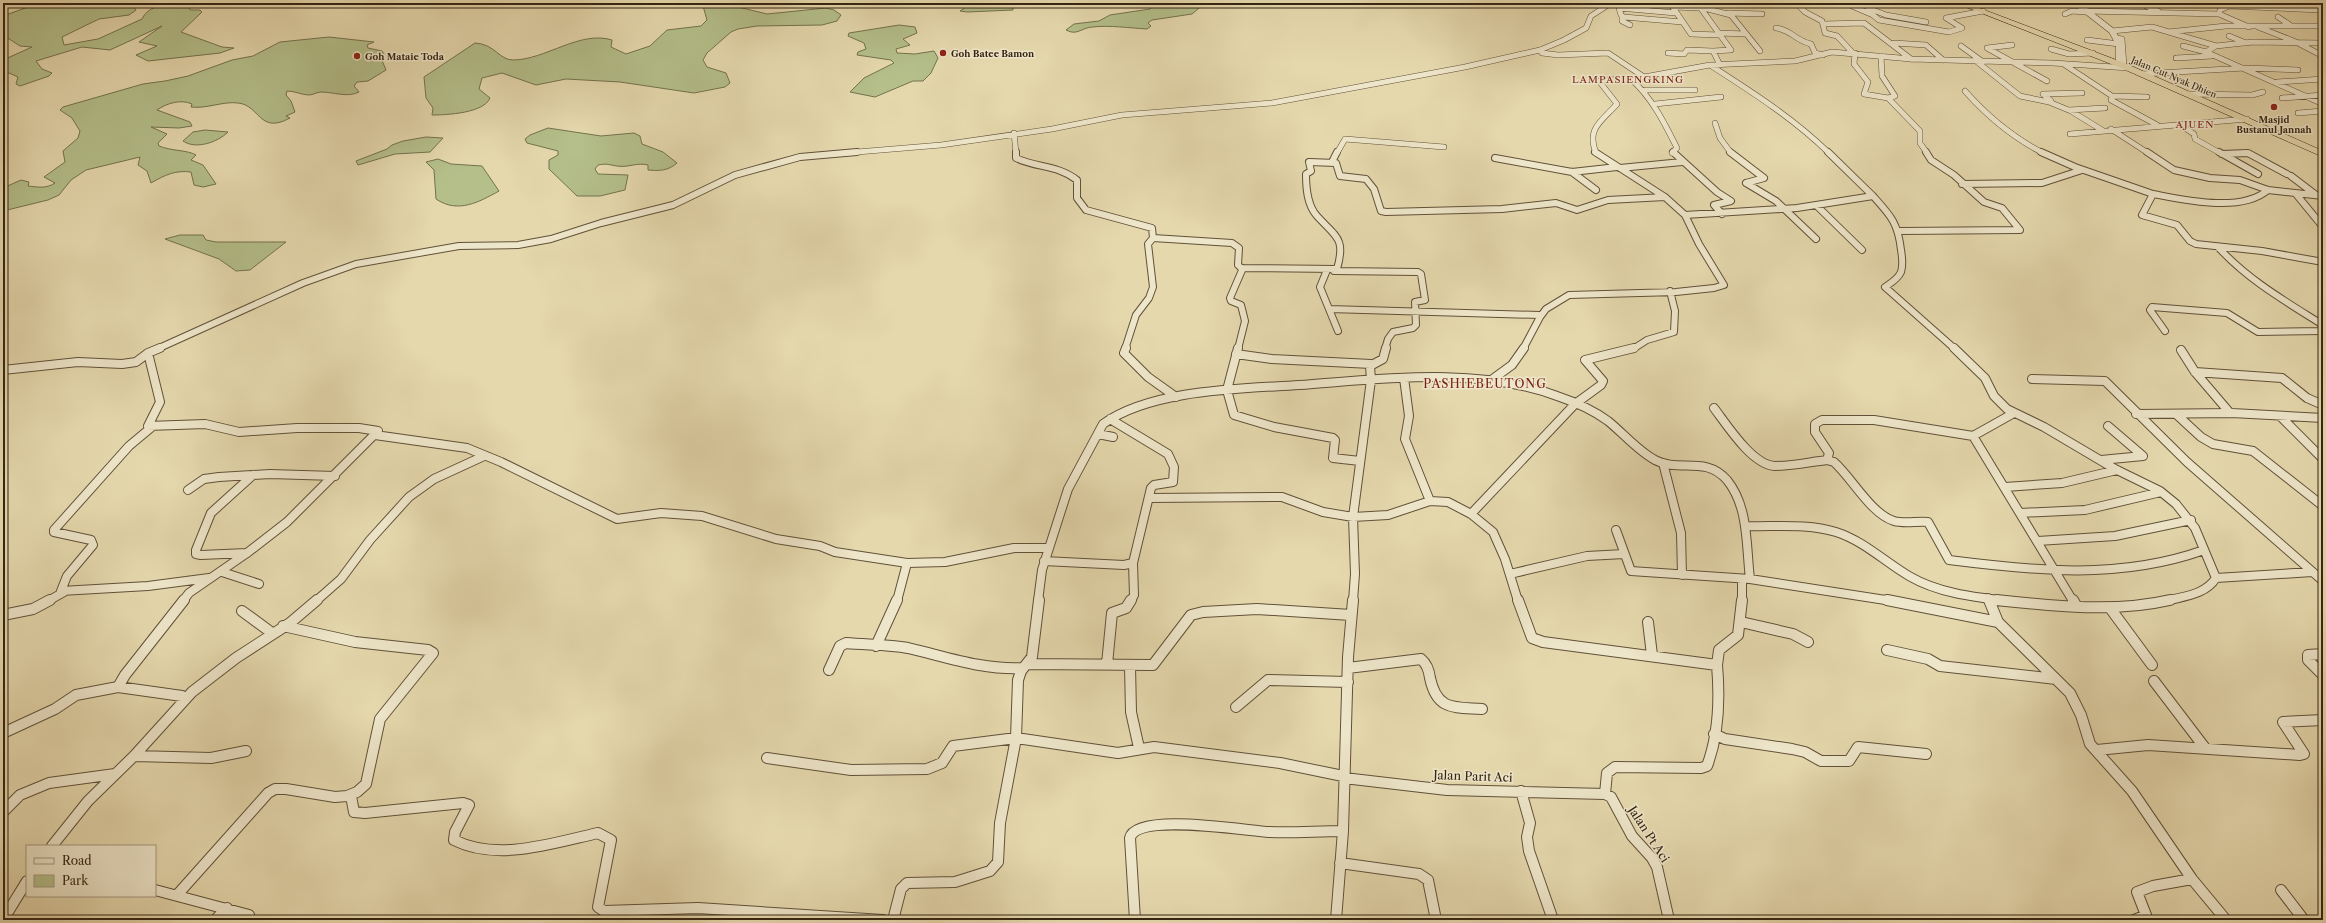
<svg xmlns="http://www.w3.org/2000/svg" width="2326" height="923" viewBox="0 0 2326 923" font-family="'Libre Caslon Text',serif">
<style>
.green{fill:#b4bf8a;stroke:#74724e}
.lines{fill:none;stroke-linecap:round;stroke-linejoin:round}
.minor-far3-casing{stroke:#615139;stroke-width:6}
.minor-far2-casing{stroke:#615139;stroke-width:8}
.minor-far1-casing{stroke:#615139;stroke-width:10}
.minor-casing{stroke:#615139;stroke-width:12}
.tertiary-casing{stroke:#615139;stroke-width:7}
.trunk-casing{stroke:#352412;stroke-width:1}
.minor-far3{stroke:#eee6ca;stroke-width:5}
.minor-far2{stroke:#eee6ca;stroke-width:6}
.minor-far1{stroke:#eee6ca;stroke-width:8}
.minor{stroke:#eee6ca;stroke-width:10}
.tertiary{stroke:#eee6ca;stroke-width:6}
.trunk{fill:#e5d8ad;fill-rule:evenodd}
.poi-dot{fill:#8f2418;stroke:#eee6ca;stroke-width:1.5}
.labels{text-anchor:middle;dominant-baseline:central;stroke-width:3;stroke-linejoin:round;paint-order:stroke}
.far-poi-label{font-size:9px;font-weight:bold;fill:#352412;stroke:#eee6ca;text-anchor:start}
.far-street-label{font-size:9px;fill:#352412;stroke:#eee6ca}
.far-quarter-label{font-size:10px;letter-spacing:1px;fill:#7a1f14;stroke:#eee6ca}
.quarter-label{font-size:12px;letter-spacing:1px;fill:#7a1f14;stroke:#eee6ca}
.near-street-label{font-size:12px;fill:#352412;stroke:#eee6ca}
</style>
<rect width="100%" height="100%" fill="#e5d8ad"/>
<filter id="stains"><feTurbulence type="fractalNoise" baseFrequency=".005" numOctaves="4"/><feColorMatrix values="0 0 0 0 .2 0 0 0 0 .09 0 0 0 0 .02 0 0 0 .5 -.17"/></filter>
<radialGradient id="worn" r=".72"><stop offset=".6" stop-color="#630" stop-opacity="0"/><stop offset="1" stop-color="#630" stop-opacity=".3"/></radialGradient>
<path class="green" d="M39 3H147L133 6 136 10 129 15 99 19 62 37 64 45 98 39 142 19C150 2 173 4 189 6L190 10H200L202 12 181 32 222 47 234 48 220 53 148 61 136 55 157 46 139 42 162 26 110 50 82 47 36 61 42 69 52 73 49 76 20 86 16 84 18 77 9 73H3V60L32 47 20 46 3 35V16Z
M972 3H998L1013 7V10L967 12 960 11Z
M1146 3H1205L1192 14 1152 20 1148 23 1151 26 1147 29C1129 28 1110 25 1092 27 1081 28 1077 36 1066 30L1074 24 1099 21 1110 15 1150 9 1152 7Z
M711 4 734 6 767 14 826 8 834 10 841 15 837 21 822 25 757 26 738 29 731 32 707 53 703 60 707 67 726 73 730 83 725 87 694 93 620 82 566 79 536 85 502 73 482 78 479 89 490 98C484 113 447 115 432 115L433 108 426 98 424 77 475 43C495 44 499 60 513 60 545 60 580 30 612 40L611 47 626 54 650 46 667 30 701 26 707 20 703 6Z
M899 25 915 27 917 33 903 39 910 45 896 49 897 53 915 54 934 51 938 58 931 73 923 81H913L875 97 850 92 864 78 894 63 891 60 857 55 858 52 866 49 864 43 848 36 849 33Z
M329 37 374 42 367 45 368 48 382 51 384 54 381 58 386 70 368 81 357 82 354 86 359 92C347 98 334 92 321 92 317 92 313 95 309 95 302 95 295 91 287 91L286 95 291 101 295 112 286 116 290 118C259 135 260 105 238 103 223 101 207 109 191 107L192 104C181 99 167 103 157 110L190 122 192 126 179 128 151 127 167 134 158 143 159 146C171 151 188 150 196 155L191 160 203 165 216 184 203 187 194 185 191 172C175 170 165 175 151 183L147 171 138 165 140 157 86 170 71 180 59 195 48 200 3 211V188L21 180 29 182 28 186C38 187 46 189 55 183L44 177 65 162 63 151 78 138 80 131 72 118 60 110 63 107 143 84 165 81 188 76 232 60 253 56 280 42Z
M548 128 601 136 634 133 640 136 642 144 663 152 677 163C668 171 659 171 648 170V165C637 162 628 168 617 166 609 165 608 163 598 165L595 169 598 174 628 175 625 190 600 196H577L549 169V160L558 155V151L527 143 525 139 530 135Z
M205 130 228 132C218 142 196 150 183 141L193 132Z
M426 137 443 138 430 152 395 154 358 165 356 161 387 149 392 145 403 141Z
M438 159 451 164 482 166 499 191C479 202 458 214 436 199L434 170 426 162Z
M180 235H203L206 240 216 242H286L250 270 236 271 219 259 165 239Z"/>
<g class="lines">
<g class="minor-far3-casing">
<path id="minor-far3" d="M1653 3 1671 5
M1670 3 1691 34 1719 35
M1697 3 1731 50 1713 51 1719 63
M1796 3 1805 12 1822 21 1825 33 1837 36 1853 53
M1845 3 1873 15 1879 20 1949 32 1962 28 1946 18 1983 11
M2139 3 2158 11
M2313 3 2323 4
M1673 7 1700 8
M1700 7 1731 15 1760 51
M1868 8 1886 15 1926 22
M2086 11 2219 14 2249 27
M1676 13 1619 8 1621 15 1624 17 1682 22
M1728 13 1762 14
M2065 14 2072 11 2087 12
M2219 14 2220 10 2229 6 2321 10
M1622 17V21L1630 25
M2278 17 2290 25
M1823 24 1864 23 1911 59
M2258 27 2296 42 2323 56
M1776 28C1792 30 1794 40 1811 44L1815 53 1823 55
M2112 31 2152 27 2216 46 2253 42 2322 43
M2168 32 2226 26H2323
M1718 33 1746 34
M2229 36 2246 43
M2116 38 2122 39 2124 66
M2087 40 2119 44
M1894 43 1926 45 1943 60
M2012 45 1987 48 2047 81
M1961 46 1983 62
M2183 46 2206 52
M2216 46 2206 52 2323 104
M2051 49 2069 54 2093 53
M1540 50 1542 53 1558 55 1608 53 1644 77
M1668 53 1684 54 1687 50 1713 51
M1855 53 1854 64 1868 82 1864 94 1888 98 1920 131V143L1927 153
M1881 56 1882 76 1895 96 1888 98
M2176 58 2212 56
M1976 61 2020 96 2049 102 2071 111 2102 130
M1710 65 1795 61 1832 52 1911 59 2053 63 2129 68
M2065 65 2112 96 2147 97
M2142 74 2245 68 2298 70
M1631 79C1652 98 1664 122 1677 148L1672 153
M2277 82 2323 79
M1645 90H1695
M1965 91C1988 117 2012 137 2043 153
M2188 94 2252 95 2263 92
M2112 96 2111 100 2157 125
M2282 98 2323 95
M2051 101 2043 94 2082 93
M1655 104 1721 97
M2069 110 2105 108
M2298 113 2323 111
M1715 123 1720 138 1731 153
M2179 124 2194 134 2195 139 2220 153
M2111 129 2148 153
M1014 133 1016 153
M2070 134 2247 119
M845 153 941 145 1052 129 1122 115 1272 103 1465 67 1540 50 1564 40 1586 28 1591 16 1611 3
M1337 153 1345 139 1444 147
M1596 153C1586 128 1602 121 1617 104L1599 81 1644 77 1710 65C1752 92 1793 118 1829 153
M2244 153H2248"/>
</g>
<g class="minor-far2-casing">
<path id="minor-far2" d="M1016 152V158C1037 168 1058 165 1077 180V198L1086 210 1152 228 1153 238 1148 244 1153 287 1149 298 1136 315 1125 349
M1595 152 1665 197 1685 215 1797 208 1873 196
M1673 152 1717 192 1731 201 1714 205 1722 214
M1730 152 1764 178 1746 183
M1828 152 1873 196
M2041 152 2075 167 2153 194
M2147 152 2174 170 2210 178 2240 180 2268 190 2323 196
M2219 152 2258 174
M2222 154 2248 153 2287 174
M1495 158 1572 172 1617 167
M1332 162 1337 152
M1620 168 1682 162
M1572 172 1596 190
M2291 176 2316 195
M1746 183 1776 201 1816 239
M1962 184 2042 183 2082 170
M2268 190C2241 213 2185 200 2153 194L2142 215 2177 225 2190 241 2196 244 2262 251 2323 262
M2296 194 2323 227
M1873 196C1891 216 1898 223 1901 250 1902 256 1903 266 1901 272 1898 279 1891 283 1885 287L1955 349
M1817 206 1862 250
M1899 231 2020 230 2002 208 1984 202 1954 175 1931 160 1926 152
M1153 238 1232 243 1239 248 1238 265 1241 268 1337 269C1346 238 1336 237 1317 216 1307 205 1306 188 1306 174L1311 171 1309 162 1336 163 1340 176 1366 179 1374 189 1381 211 1386 212 1502 209 1556 203 1577 210 1608 200 1665 197
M2218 247C2248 280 2285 301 2323 325
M1327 270 1320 287 1338 331
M1334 271 1418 272 1421 274 1425 300 1415 302 1416 325 1413 328 1393 332 1388 339 1385 349
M1329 309 1539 315
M2165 331 2150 310 2152 307 2227 313 2258 332 2323 331
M157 349 303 283 356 264 459 246 518 245 551 239 601 223 673 205 735 175 800 157 857 152
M1238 349 1245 321 1241 305 1231 301 1230 298 1243 268
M1523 349 1540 317 1546 309 1569 295 1676 292 1714 288 1724 285 1699 244 1685 215
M1633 349 1647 340 1674 332 1675 311 1670 291"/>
</g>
<g class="minor-far1-casing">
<path id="minor-far1" d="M1126 348 1124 353 1148 377 1176 397
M1238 348 1227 390 1234 415 1274 427 1333 438 1335 440 1333 458 1360 461
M1954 348 1985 378 1994 396 2007 409 2044 427 2115 469 2160 491 2176 504 2195 528 2216 578C2205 595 2184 596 2166 601
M2181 350 2195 372 2230 413
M148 353 160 402 148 426 205 424 239 432 297 428H359L378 431 287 522 247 553 189 593 183 601
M1236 354 1272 359 1371 364
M3 370 78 362 122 364 136 362 148 353 160 348
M2195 372 2282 378 2307 398 2323 405
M1404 378 1409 416 1405 439 1430 501
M2032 379 2105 381 2187 462 2323 581
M1490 381 1512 365 1524 348
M1714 408C1727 425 1752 465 1775 466 1792 466 1810 462 1827 460L1834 462C1852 478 1871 514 1894 521 1904 524 1917 521 1928 522L1949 560C2036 571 2120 580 2204 550
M2014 413 1973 436 2073 601
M2136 414 2232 413 2323 418
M2176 414 2201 437 2213 444 2253 451 2323 506
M2280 416 2323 459
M1110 419 1168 454 1174 467 1173 482 1154 485 1151 488 1133 563 1134 595 1131 601
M153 426 129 446 54 530V532L91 540 93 545 67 576 61 591 148 586 209 578
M1098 434 1113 437
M375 435 467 448 501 462 617 519 661 513 702 516 776 539 820 546 835 552 907 563 945 562 1014 548H1049
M1827 460 1829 453 1815 432V424L1822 420H1874L1973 436
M2101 460 2143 456 2108 426
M1663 463 1681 533 1682 575
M2005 487 2062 483 2117 470
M188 490 204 479 219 477 270 474 335 476
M1149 498 1282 497 1323 512 1353 517 1388 515 1430 501 1448 502 1471 514 1493 532 1505 559 1518 601
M2020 513 2085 510 2161 492
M1471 514 1575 404 1601 385 1603 381 1585 360 1634 348
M1745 526C1775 527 1807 523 1836 532 1864 541 1885 562 1909 576 1938 593 1973 597 2006 601
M2038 541 2115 536 2191 520
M247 553 201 555 196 554V550L211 513 253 475
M1044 561 1124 565 1133 563
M222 572 259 584
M1510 574 1587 556 1624 554
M2216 578 2312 572
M1742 579V601
M1750 579 1892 601
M1988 598 1989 601
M48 601 64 592
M316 601 341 579 370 540 409 497 434 479 484 456
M897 601 907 563
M1038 601 1042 570 1068 489 1103 424C1152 389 1241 389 1299 385 1383 379 1476 366 1557 396 1575 402 1593 410 1608 421 1624 434 1638 451 1655 460 1679 473 1705 455 1727 480 1749 507 1746 546 1750 579L1631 571 1616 530
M1353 601 1355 574 1353 517 1371 380 1370 366 1383 359 1386 348"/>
</g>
<g class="minor-casing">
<path id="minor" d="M1518 600 1532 638 1543 642 1717 665 1719 650 1738 635 1742 600
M1887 600 1998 622
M1989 600 1998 622 2070 693 2081 715 2090 744 2132 791 2192 879 2226 920
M1997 600C2053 606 2114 613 2170 600
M2073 600 2077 607
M2110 608 2152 665
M242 611 272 633
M3 615 33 609 50 600
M1648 622 1652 655
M1741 622 1793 634 1808 642
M876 646 897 600
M1887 650 1928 659 1940 666 2056 679
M2323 654 2308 655V660L2323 675
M1028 664 1153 665 1191 615 1203 612 1257 609 1351 615
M1107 664 1112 613 1126 608 1131 600
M1130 666 1131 712 1139 748
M1348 668 1421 659C1427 664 1429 670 1430 678 1437 711 1454 707 1482 709
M829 670 840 646 846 643C866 645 888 644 908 648 947 657 982 670 1023 668
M2154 681 2205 748
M118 687 182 696 185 699
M1236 707 1268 680 1348 682
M3 733 55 709 76 695 118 687 125 675 184 600
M1714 734 1725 739 1792 749 1805 752 1821 761H1849L1858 747 1926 754
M2097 750 2148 745 2300 755 2304 754 2283 722 2323 720
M134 756 211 758 246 751
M767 758 851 770 927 769 942 763 953 746 1016 738 1118 753 1154 747 1280 763 1343 776
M1344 778 1447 790 1605 794 1611 797 1632 836 1652 858 1657 867 1669 920
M1521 791 1530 823 1527 837 1529 851 1553 920
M1605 794 1607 773 1615 767 1701 768 1707 766C1719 734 1720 699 1717 665
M351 796 354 812 365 813 463 803 469 805 455 832 454 840C497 862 553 843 598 833L611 840 598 907 604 911 698 908 883 920
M3 812 20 795 49 783 115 774
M52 846 88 801 134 756 192 692 236 658 290 623 317 600
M1340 863 1419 874 1428 880 1436 920
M155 890 249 915
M2281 890 2304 920
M177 895 268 793 275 789H286L335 797 347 796 357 792 366 784 380 719 433 653 428 650 355 642 283 626
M3 920 27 881
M215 920 227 908
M893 920 901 889 907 883 955 882 990 871 998 862 1000 823 1016 738 1018 680 1021 671 1032 657 1039 600
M1135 920 1130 838C1136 812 1247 831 1269 832 1294 833 1318 831 1343 831
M1336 920 1343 831 1348 657 1353 600
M2134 920 2146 915 2137 892 2153 886 2192 879"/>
</g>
<g class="tertiary-casing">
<path id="tertiary" d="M2076 3 2112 31 2119 44V64"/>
</g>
<g class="trunk-casing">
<path id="trunk" d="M1956 3H1966L2127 64 2323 151V157L2121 68Z"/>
</g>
<use href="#minor-far3" class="minor-far3"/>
<use href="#minor-far2" class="minor-far2"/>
<use href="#minor-far1" class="minor-far1"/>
<use href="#minor" class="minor"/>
<use href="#tertiary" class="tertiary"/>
<use href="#trunk" class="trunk"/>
</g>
<g class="poi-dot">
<circle cx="943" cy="53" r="4"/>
<circle cx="357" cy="56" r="4"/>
<circle cx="2274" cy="107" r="4"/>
</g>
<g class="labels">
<g class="far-poi-label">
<text x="951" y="53">Goh Batee Bamon</text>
<text x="365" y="56">Goh Mataie Toda</text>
<text x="2274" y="119" text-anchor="middle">Masjid<tspan x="2274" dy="10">Bustanul Jannah</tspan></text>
</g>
<g class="far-street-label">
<text transform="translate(2174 77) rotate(23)">Jalan Cut Nyak Dhien</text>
</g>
<g class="far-quarter-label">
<text x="1628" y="79">LAMPASIENGKING</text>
<text x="2195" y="124">AJUEN</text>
</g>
<g class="quarter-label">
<text x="1485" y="383">PASHIEBEUTONG</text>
</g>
<g class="near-street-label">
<text transform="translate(1473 776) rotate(2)">Jalan Parit Aci</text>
<text transform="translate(1649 834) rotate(57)">Jalan Pt Aci</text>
</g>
</g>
<rect width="2326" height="923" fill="none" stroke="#e5d8ad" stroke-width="16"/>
<rect x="4" y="4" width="2318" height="915" fill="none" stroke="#352412" stroke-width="2"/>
<rect x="8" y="8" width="2310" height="907" fill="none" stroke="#352412"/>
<rect x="26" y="845" width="130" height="52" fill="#eee6ca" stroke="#a49880"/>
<rect x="34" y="858" width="20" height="6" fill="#eee6ca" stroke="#a49880"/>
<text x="62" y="865" font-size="12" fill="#352412">Road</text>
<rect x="34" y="875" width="20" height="12" fill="#b4bf8a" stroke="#a49880"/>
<text x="62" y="885" font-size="12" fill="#352412">Park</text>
<rect width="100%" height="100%" filter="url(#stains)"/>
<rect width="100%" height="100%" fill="url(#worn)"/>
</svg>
